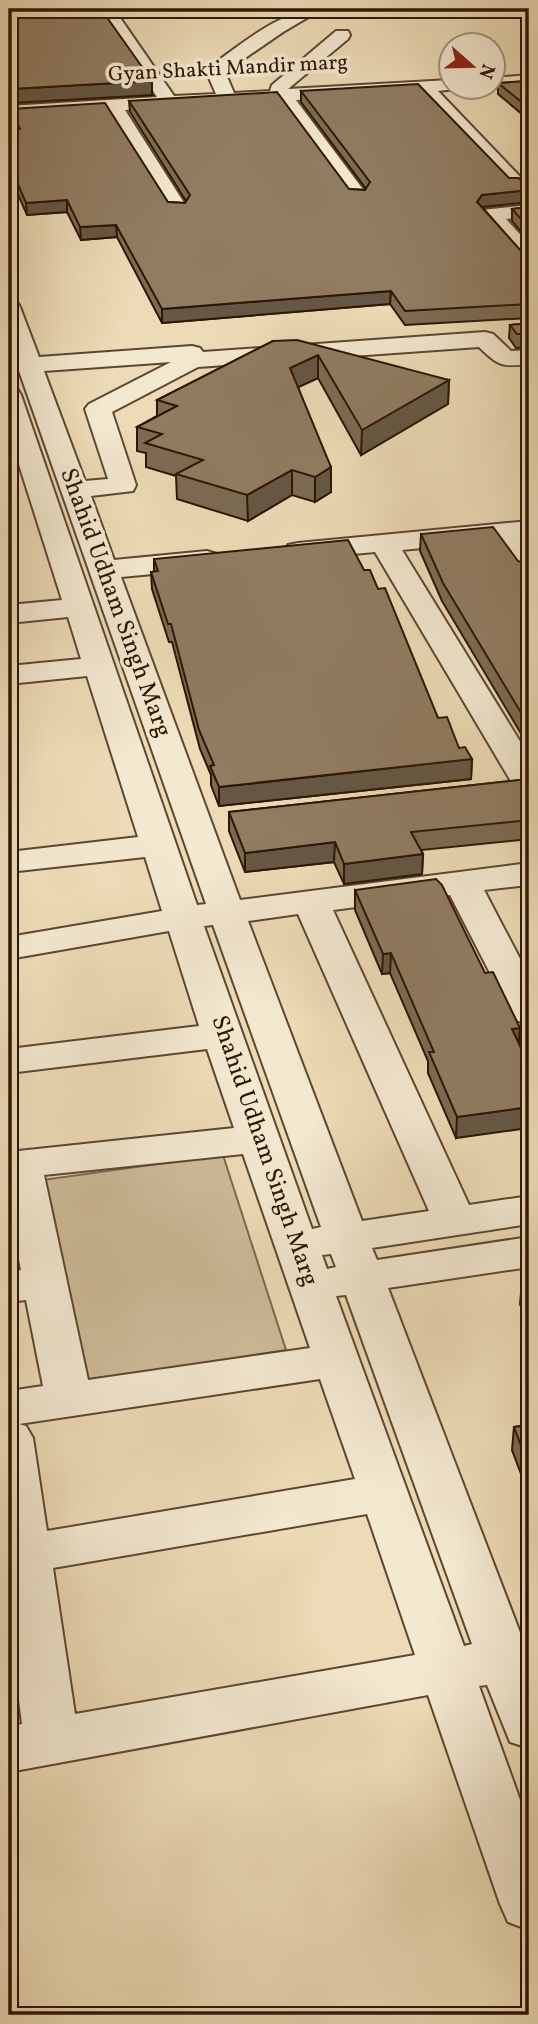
<svg xmlns="http://www.w3.org/2000/svg" width="538" height="2024" viewBox="0 0 538 2024" font-family="Vollkorn,serif">
<style>
.green{fill:#ccba98;stroke:#7c684e;stroke-width:2}
.lines{fill:none;stroke-linecap:round;stroke-linejoin:round}
.minor-casing{stroke:#5d4731;stroke-width:4}
.minor{fill:#f3e8d0;fill-rule:evenodd}
.wall{fill:#7c6b53;stroke:#2d1605;stroke-width:2}
.shaded-wall{fill:#655744;stroke:#2d1605;stroke-width:2}
.building{fill:#907c61;stroke:#2d1605;stroke-width:2}
.labels{text-anchor:middle;dominant-baseline:central;stroke-width:7;stroke-linejoin:round;paint-order:stroke}
.far-street-label{font-size:21px;fill:#2d1605;stroke:#f3e8d0}
.street-label{font-size:24px;fill:#2d1605;stroke:#f3e8d0}
</style>
<rect width="100%" height="100%" fill="#ecdbb6"/>
<filter id="stains"><feTurbulence type="fractalNoise" baseFrequency=".00286" numOctaves="4"/><feColorMatrix values="0 0 0 0 .2 0 0 0 0 .09 0 0 0 0 .02 0 0 0 .5 -.17"/></filter>
<radialGradient id="worn" r=".72"><stop offset=".6" stop-color="#630" stop-opacity="0"/><stop offset="1" stop-color="#630" stop-opacity=".3"/></radialGradient>
<path class="green" d="M223 1155 286 1350 86 1381 42 1180Z"/>
<g class="lines">
<g class="minor-casing">
<path id="minor" d="M98 9H114L174 96 216 94 206 71 209 67C243 44 280 9 322 9L283 32 225 72 234 93 270 91 272 85 336 31H348L350 35 348 39 288 89 450 80V88L456 89 438 91 527 184 524 188H510L419 92 296 100 368 196 365 200H351L278 101 125 110 188 209 185 213H171L107 112 9 118V106L157 97Z
M499 9H529V16L507 14Z
M529 75V85L492 88H488H492V78Z
M529 205V217L506 219 529 244V263L521 261 479 214 482 210Z
M9 300 17 302 20 307 39 357 192 346 200 348 203 352 485 332 493 334 511 351 529 350V364C501 367 499 366 479 347L198 367 112 412 136 485 133 491 91 496 114 560 207 551 217 554 221 560 217 566 207 569 121 577 240 900 529 863V885L484 890 529 976V1024L515 1020 510 1012 450 895 333 910 469 1205 529 1196V1224L372 1248 377 1260 529 1237V1267L388 1288 529 1656V1748L510 1742 487 1685 479 1686 529 1825V1930L508 1922 500 1904 428 1695 9 1772V1726L22 1724 9 1620V1391L43 1386 26 1300 9 1302V1272L21 1270 9 1209V1152L234 1128 207 1049 9 1073V1049L199 1026 169 931 9 959V937L162 911 145 857 9 872V852L138 837 87 676 9 684V666L81 659 68 617 9 623V605L62 600 9 433V388L18 390 21 395 197 905 206 904 17 365 9 339ZM171 362 89 404 85 409 108 479 85 481 44 371ZM298 914 429 1211 362 1221 248 921ZM213 925 321 1227 312 1229 204 926ZM243 1154 310 1348 88 1380 44 1175ZM331 1254 336 1267 327 1269 322 1255ZM346 1295 472 1644 464 1646 336 1296ZM320 1379 355 1479 47 1531 33 1438 26 1426 19 1424ZM367 1514 415 1655 75 1714 53 1568Z
M529 521V537L520 538 529 551V580L519 577 493 541 402 550 529 756V793L517 790 512 783 375 552 298 559 288 557 284 551 288 545 298 543Z"/>
</g>
<use href="#minor" class="minor"/>
</g>
<path class="wall" d="M9 9 152 95 12 103 9 97Z
M529 81V120L498 94V83Z
M301 91 529 202 482 207 520 250 529 253V318L405 325 390 304 162 323 117 237 81 240 67 212 27 215 9 174V130L15 129 11 120V109L168 202 185 203 186 201 130 112 129 101 349 189 365 190 366 189 301 102Z
M529 207V241L512 221V209Z
M529 323V347L516 348 509 338 510 325Z
M273 341 449 380 448 404 361 455 318 378 298 387 331 492 315 502 292 495 248 521 177 499 176 476 146 467V453L137 451V427L157 416V400Z
M529 522V547L525 540 526 523Z
M421 534 529 565V747L442 601 420 551Z
M154 559 364 570 378 589 438 718 459 748 472 759 471 779 219 806 211 785V775L200 749 172 642H169L152 589 151 572H154Z
M529 779V839L421 850 423 854 422 874 344 884 334 862 245 872 229 831V812Z
M355 890 485 973 520 1028 519 1043 456 1138 428 1073V1061L390 973 382 974 355 910Z
M529 1281V1327L520 1304 522 1282Z
M529 1425V1495L512 1450 514 1427Z"/>
<path class="shaded-wall" d="M152 81V95L12 103 11 89Z
M529 190V202L482 207 477 202 482 195Z
M67 200V212L27 215 26 203Z
M116 225 117 237 81 240 80 227Z
M391 291 390 304 162 323V309Z
M318 355V378L290 391V368Z
M449 380 448 404 361 455 362 430Z
M331 467V492L315 502V477Z
M292 470V495L248 521 247 495Z
M472 759 471 779 219 806V787Z
M335 842 334 862 245 872V853Z
M423 854 422 874 344 884V864Z
M391 953 390 973 382 974 383 954Z
M520 1028 518 1049 512 1029Z
M529 1107V1128L456 1138 457 1117Z"/>
<path class="building" d="M9 9H101L152 81 11 89 9 85Z
M529 81V108L498 83Z
M418 84 509 178H519L529 190 482 195 477 202 520 250 529 253V304L405 311 391 291 162 309 116 225 80 227 67 200 26 203 9 164V130L20 129 11 109 105 103 168 202 185 203 190 195 129 101 277 92 349 189 365 190 370 182 301 91Z
M529 207V228L512 209Z
M529 323V334H517L510 325Z
M297 340 449 380 362 430 318 355 290 368 331 467 315 477 292 470 247 495 176 474 203 460 145 443 162 434 137 427 177 406 157 400 273 341Z
M493 527 518 561 529 565V726L443 583 421 534Z
M348 540 364 570H370L378 589 385 588 438 718 447 717 459 748 465 747 472 759 219 787 210 766 214 765 199 730 171 624H168L151 572 158 571 154 559Z
M529 779V820L411 832 423 854 344 864 335 842 245 853 229 812Z
M436 879 442 885 485 973 493 972 520 1028 512 1029 529 1065V1107L457 1117 429 1052H434L391 953 383 954 355 890Z
M529 1281V1300L522 1282Z
M529 1425V1467L514 1427Z"/>
<g class="labels">
<g class="far-street-label">
<text transform="translate(228 69) rotate(-3)">Gyan Shakti Mandir marg</text>
</g>
<g class="street-label">
<text transform="translate(115 603) rotate(70)">Shahid Udham Singh Marg</text>
<text transform="translate(264 1151) rotate(71)">Shahid Udham Singh Marg</text>
</g>
</g>
<rect width="538" height="2024" fill="none" stroke="#ecdbb6" stroke-width="35"/>
<rect x="10" y="10" width="517" height="2003" fill="none" stroke="#2d1605" stroke-width="3.5"/>
<rect x="18" y="18" width="503" height="1989" fill="none" stroke="#2d1605" stroke-width="2"/>
<g transform="translate(472 66) rotate(110)"><circle r="33" fill="#f3e8d0" stroke="#a4947f" stroke-width="2"/>
<path d="M0-5L12 26L0 18L-12 26Z" fill="#8f2418"/>
<text y="-10" font-size="19" font-weight="bold" text-anchor="middle" fill="#2d1605">N</text>
</g>
<rect width="100%" height="100%" filter="url(#stains)"/>
<rect width="100%" height="100%" fill="url(#worn)"/>
</svg>
